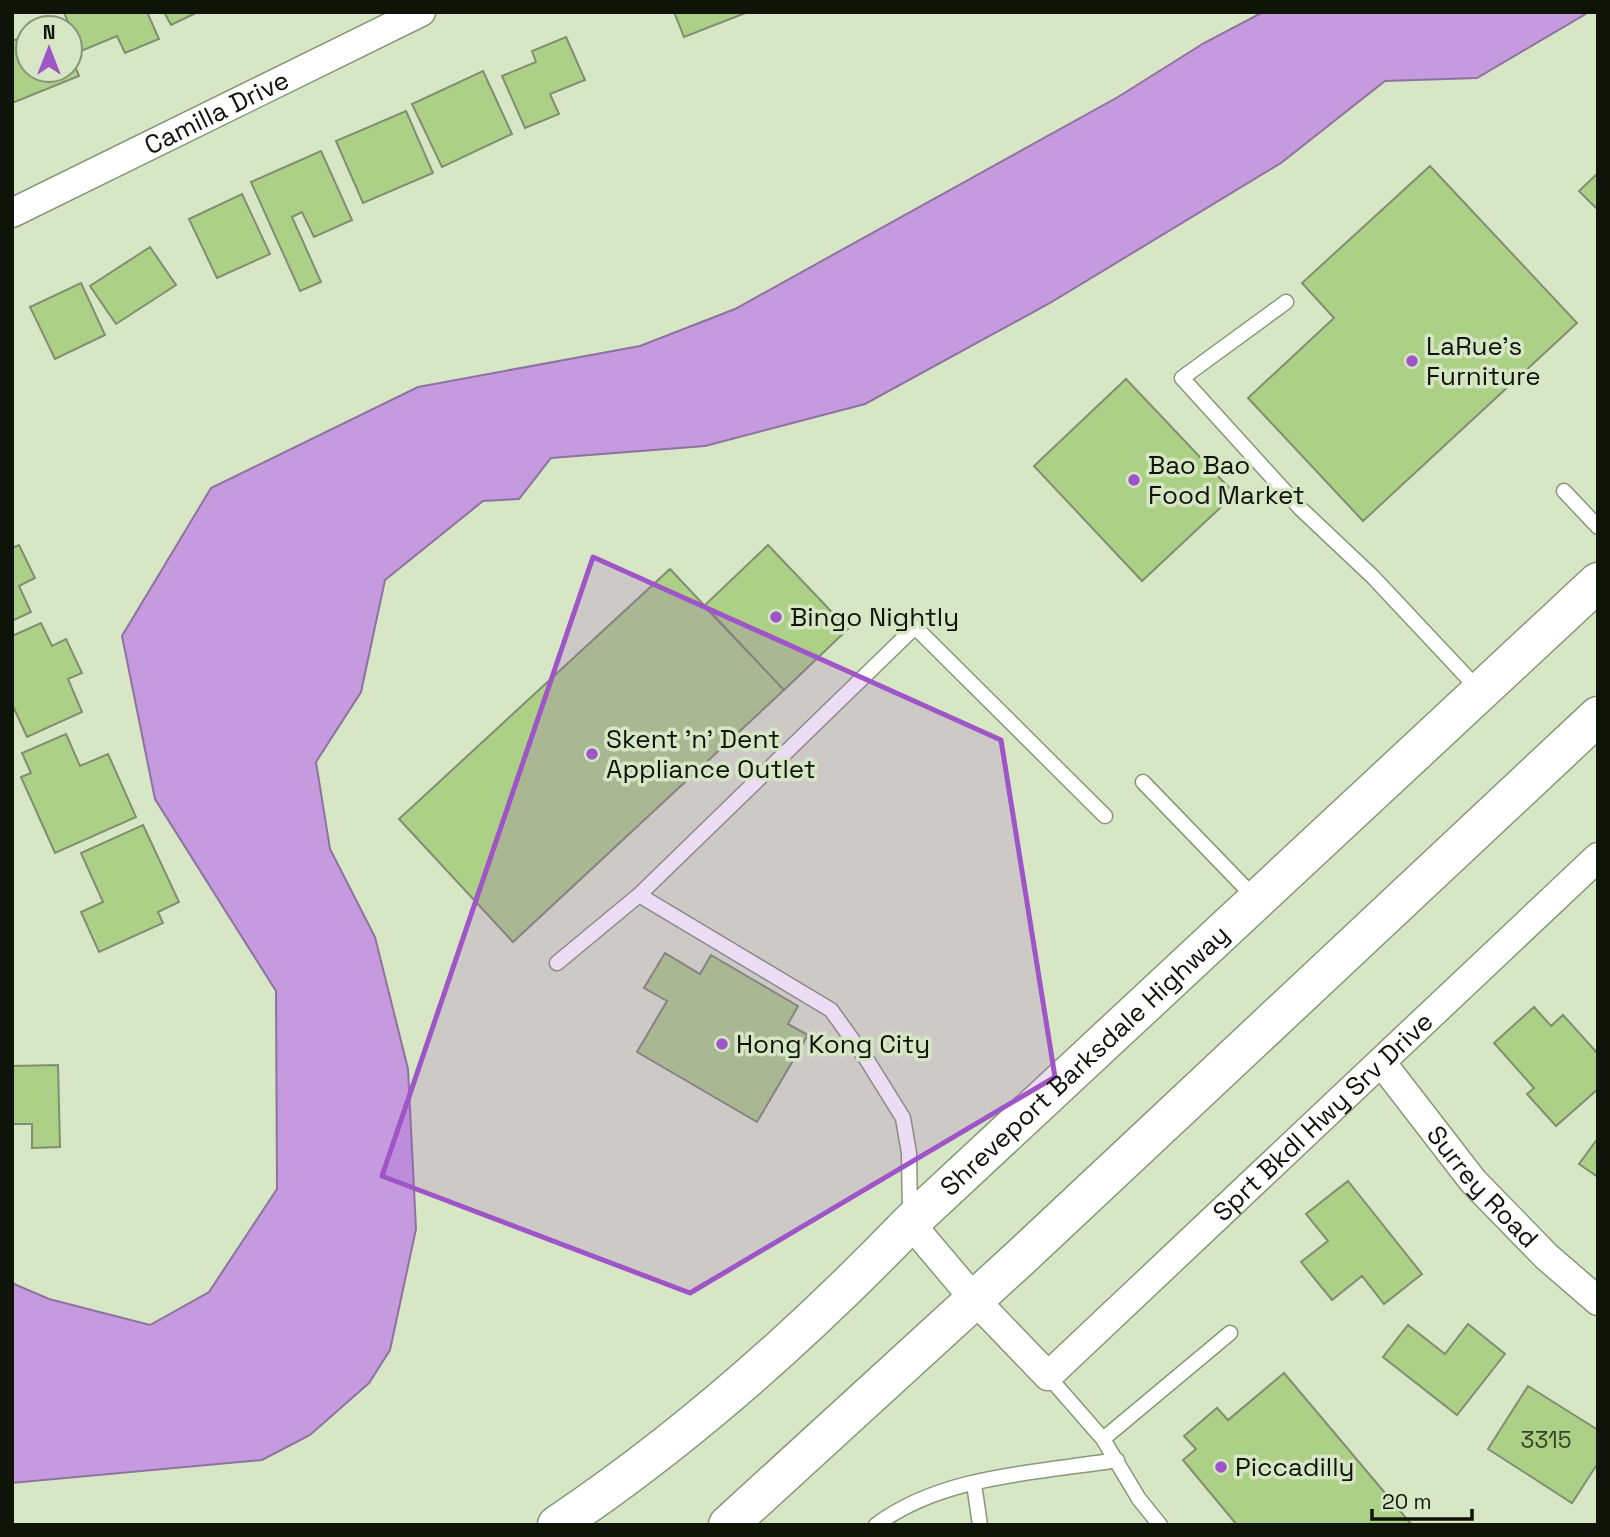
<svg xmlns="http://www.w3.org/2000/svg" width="1610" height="1537" viewBox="0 0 1610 1537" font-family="'Space Grotesk',sans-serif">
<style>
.water{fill:#c59adf;stroke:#8e729f;stroke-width:2}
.building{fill:#acd085;stroke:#808f71;stroke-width:2}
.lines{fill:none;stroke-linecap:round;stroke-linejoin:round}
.lane-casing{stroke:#889778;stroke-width:17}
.street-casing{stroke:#889778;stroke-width:31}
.secondary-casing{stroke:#889778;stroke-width:41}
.lane{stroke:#fff;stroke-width:14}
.street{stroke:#fff;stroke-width:28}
.secondary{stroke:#fff;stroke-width:38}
.marked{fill:#9f55c8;fill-opacity:0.2;stroke:#9f55c8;stroke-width:5;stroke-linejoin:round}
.poi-dot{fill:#9f55c8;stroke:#d7e7c6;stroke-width:2.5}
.labels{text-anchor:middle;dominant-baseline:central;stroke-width:7;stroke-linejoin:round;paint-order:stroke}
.number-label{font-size:23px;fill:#364328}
.street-label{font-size:26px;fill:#0f1409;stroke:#d7e7c6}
.poi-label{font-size:26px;fill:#0f1409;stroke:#d7e7c6;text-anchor:start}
</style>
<rect width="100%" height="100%" fill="#d7e7c6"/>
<path class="water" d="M1263 12H1589L1477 78 1385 81 1281 163 1050 303 865 404 705 446 551 458 519 499 483 501 385 580 361 692 316 762 330 849 375 937 408 1069 416 1229 390 1350 369 1383 310 1435 262 1460 12 1483V1283L49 1299 150 1325 209 1292 277 1189 276 991 155 799 122 636 211 488 418 387 640 346 735 309 1118 97 1204 43Z"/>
<path class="building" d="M147 12 159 39 125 53 117 36 81 51 64 13Z
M164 12H198L171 25Z
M674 12H748L684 37Z
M28 35V70H70V54L79 76 12 103V41Z
M566 37 585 80 550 94 559 114 525 128 502 76 536 62 532 51Z
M483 71 512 134 442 167 412 104Z
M406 111 433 173 363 203 336 141Z
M321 151 352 220 314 237 302 212 292 217 321 282 300 291 251 182Z
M1430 166 1577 323 1363 521 1248 398 1334 318 1302 283Z
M1598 173V210L1579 191Z
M242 194 270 254 217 278 189 219Z
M150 247 176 285 116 324 90 286Z
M81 283 105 335 55 359 30 307Z
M1126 379 1235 494 1142 581 1034 466Z
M19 545 35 578 19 586 31 612 12 621V548Z
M768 545 848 629 784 690 704 606Z
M670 569 784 690 513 942 399 819Z
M41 623 52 646 66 639 82 673 68 679 82 712 27 737 12 704V636Z
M66 734 80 766 108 754 136 817 55 853 21 777 31 773 22 753Z
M143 825 179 902 158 912 163 923 99 952 81 912 103 902 81 853Z
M665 953 700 974 711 955 798 1006 788 1024 808 1035 757 1122 637 1052 667 1001 644 988Z
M1534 1007 1551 1026 1563 1015 1598 1054V1089L1556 1126 1527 1094 1534 1088 1494 1043Z
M58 1065 60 1147 32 1148V1124H12V1066Z
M1598 1138V1177L1579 1164Z
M1348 1181 1422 1274 1384 1304 1362 1276 1332 1300 1301 1262 1328 1241 1306 1214Z
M1468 1324 1505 1354 1457 1415 1383 1357 1408 1325 1445 1354Z
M1284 1373 1412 1525H1237L1183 1460 1196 1449 1184 1436 1217 1408 1228 1420Z
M1528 1386 1598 1430V1463L1572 1503 1488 1449Z"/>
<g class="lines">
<g class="lane-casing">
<path id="lane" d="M1286 302 1182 378 1301 509 1373 577 1479 690
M1564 491 1598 527
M1143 782 1256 899
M639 895 915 627 1105 816
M557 963 639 895 831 1010 867 1060 903 1118 909 1153 910 1216
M1048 1376 1103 1439 1139 1499 1160 1525
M1103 1439 1230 1333
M974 1484 980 1525
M876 1525C943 1475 1036 1473 1117 1460"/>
</g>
<g class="street-casing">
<g id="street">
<path id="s1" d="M12 213 421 12"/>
<path id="s2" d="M1381 1062 1473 1181 1547 1257 1598 1301"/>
<path id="s3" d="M910 1223 975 1300 1048 1376 1598 857"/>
</g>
</g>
<g class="secondary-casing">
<g id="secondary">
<path id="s4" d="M557 1525C687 1438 802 1335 910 1223L1598 582"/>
<path d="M728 1525 1021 1257 1598 716"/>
</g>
</g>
<use href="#lane" class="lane"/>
<use href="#street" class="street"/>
<use href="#secondary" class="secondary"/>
</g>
<path class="marked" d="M593 557 1001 740 1055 1077 690 1293 382 1176Z"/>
<g class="poi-dot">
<circle cx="1412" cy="361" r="7"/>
<circle cx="1134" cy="480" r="7"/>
<circle cx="776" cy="617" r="7"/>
<circle cx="592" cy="754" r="7"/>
<circle cx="722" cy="1044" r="7"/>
<circle cx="1221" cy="1467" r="7"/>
</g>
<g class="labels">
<g class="number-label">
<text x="1546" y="1440">3315</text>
</g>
<g class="street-label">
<text stroke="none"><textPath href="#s1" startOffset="228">Camilla Drive</textPath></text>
<text stroke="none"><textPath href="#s4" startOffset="704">Shreveport Barksdale Highway</textPath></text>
<text stroke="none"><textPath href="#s3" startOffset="584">Sprt Bkdl Hwy Srv Drive</textPath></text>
<text stroke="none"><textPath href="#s2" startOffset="161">Surrey Road</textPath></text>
</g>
<g class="poi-label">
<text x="1426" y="346">LaRue's<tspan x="1426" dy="30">Furniture</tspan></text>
<text x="1148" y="465">Bao Bao<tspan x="1148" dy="30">Food Market</tspan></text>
<text x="790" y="617">Bingo Nightly</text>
<text x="606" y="739">Skent 'n' Dent<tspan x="606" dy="30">Appliance Outlet</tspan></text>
<text x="736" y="1044">Hong Kong City</text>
<text x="1235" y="1467">Piccadilly</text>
</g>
</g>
<rect width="1610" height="1537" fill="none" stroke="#0f1409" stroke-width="28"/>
<g transform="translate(49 49)"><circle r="33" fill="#d7e7c6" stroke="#87937a" stroke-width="2"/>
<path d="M0-5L12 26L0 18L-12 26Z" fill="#9f55c8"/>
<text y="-10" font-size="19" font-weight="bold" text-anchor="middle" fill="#0f1409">N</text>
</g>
<path d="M1372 1509v10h100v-10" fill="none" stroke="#0f1409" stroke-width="3.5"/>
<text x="1382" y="1509" font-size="21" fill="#0f1409" stroke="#d7e7c6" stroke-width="5" paint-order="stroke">20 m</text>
</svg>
